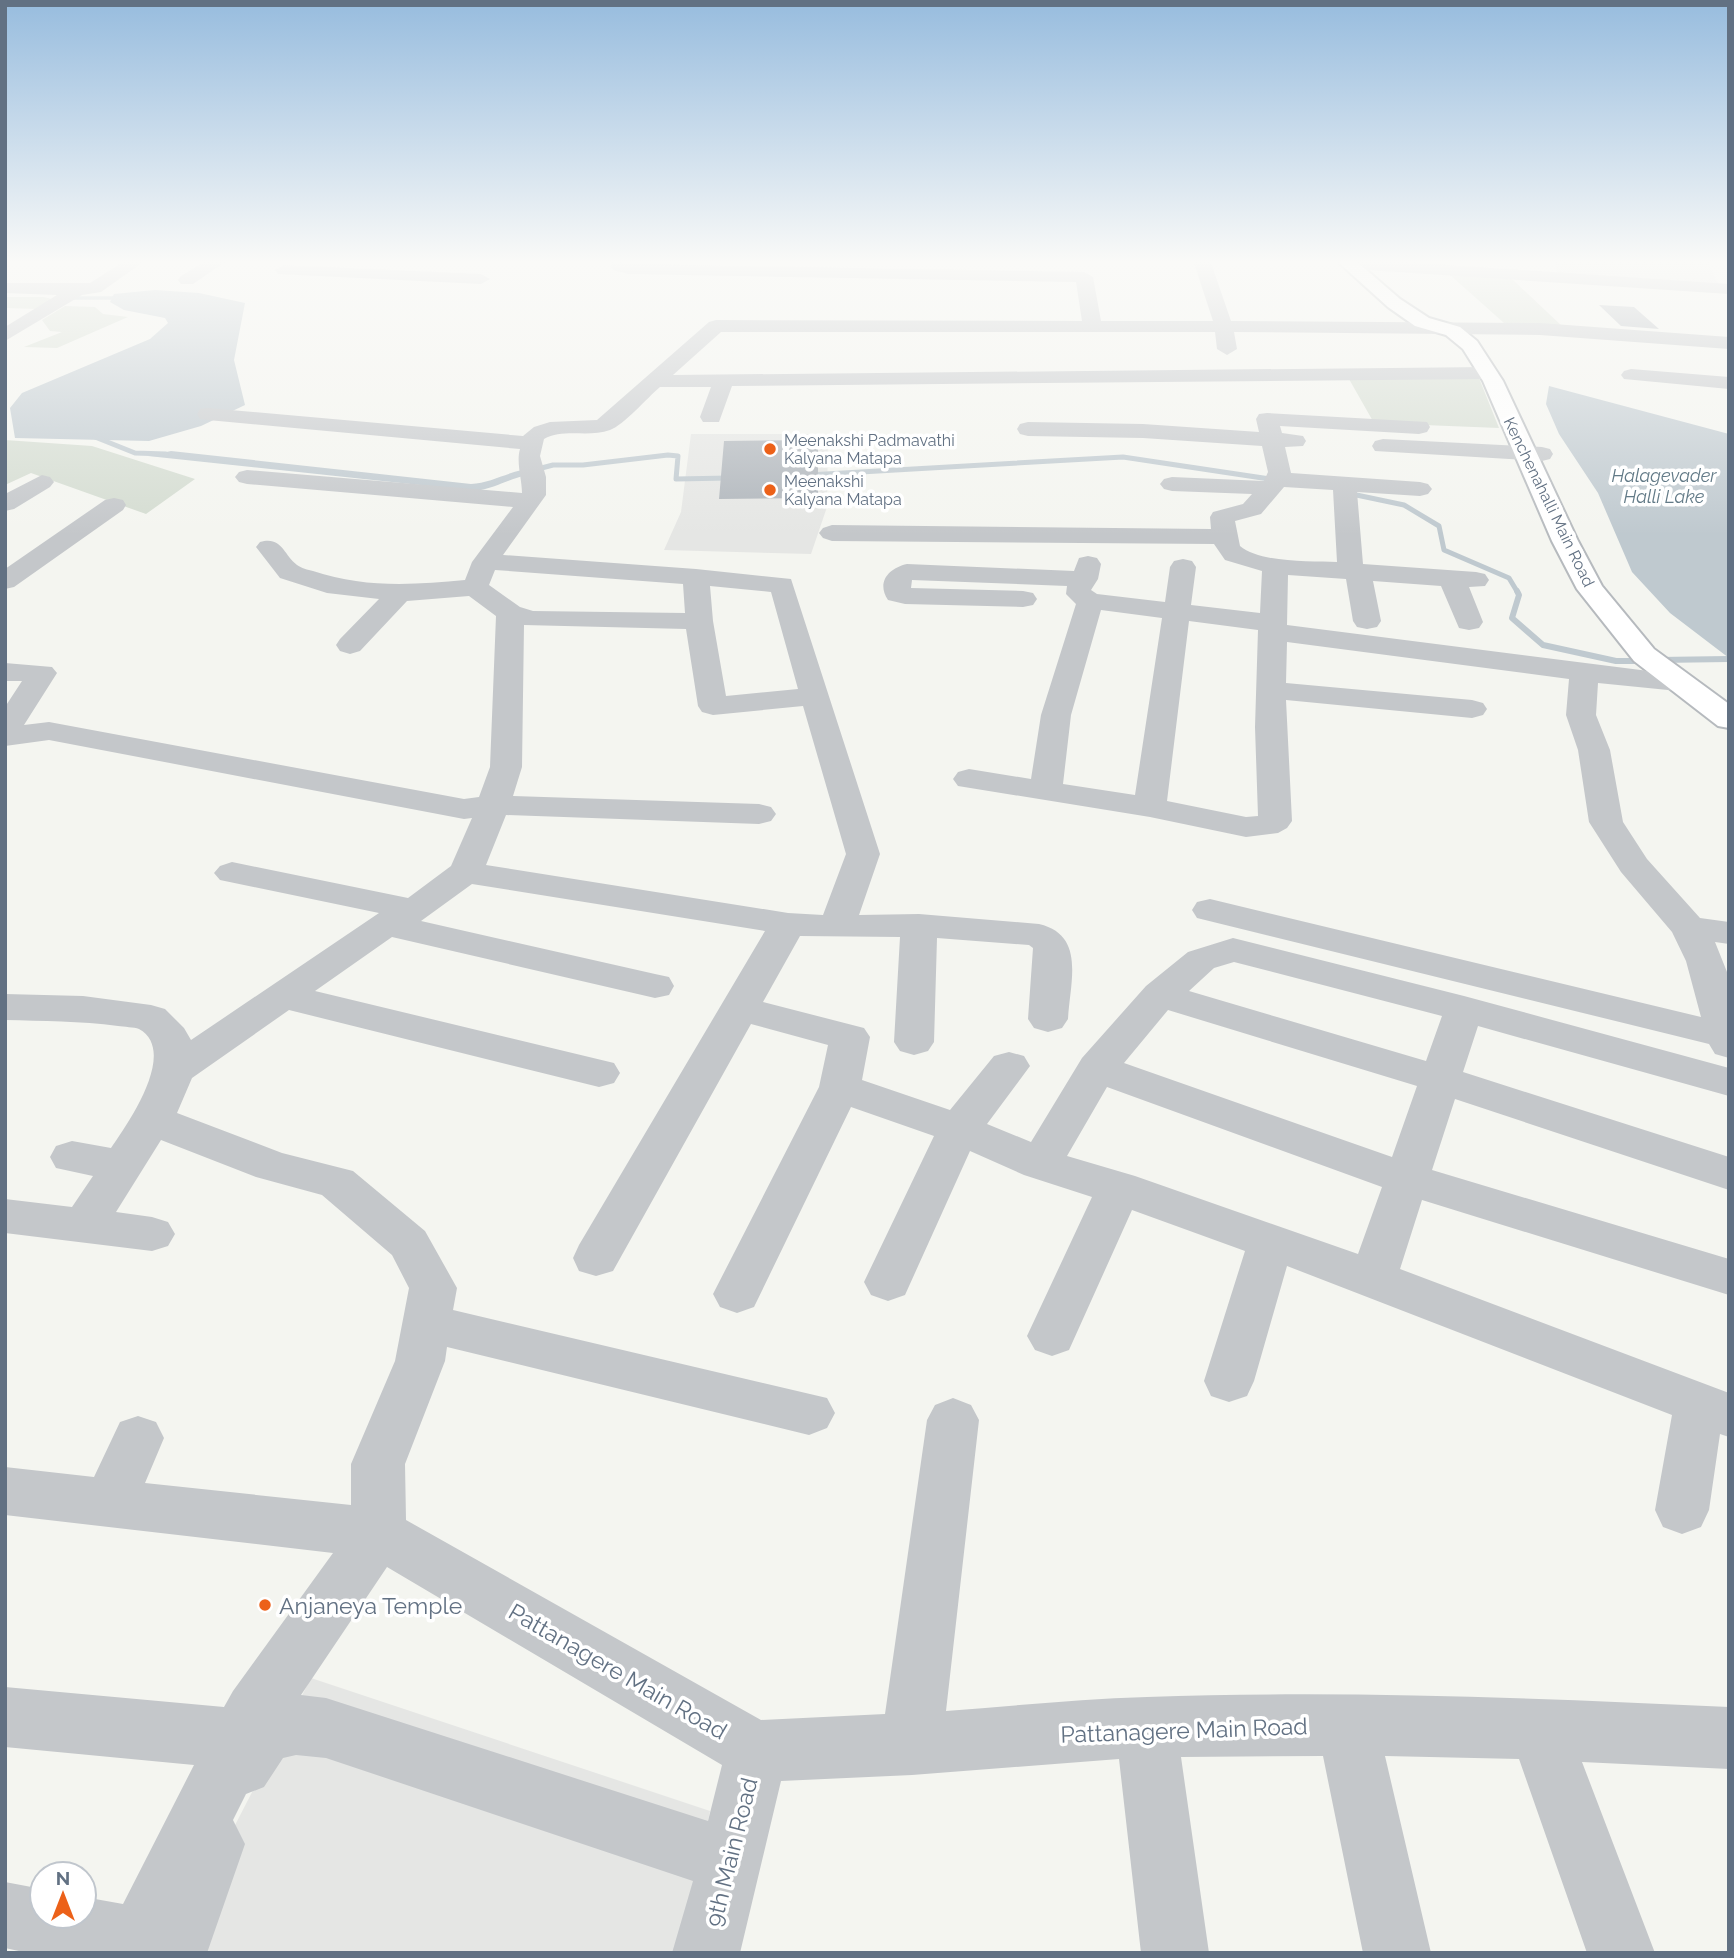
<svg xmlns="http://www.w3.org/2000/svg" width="1734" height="1958" viewBox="0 0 1734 1958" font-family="Raleway,sans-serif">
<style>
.built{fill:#e5e6e4}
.green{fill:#d4dcd1}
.water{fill:#bfc9cf}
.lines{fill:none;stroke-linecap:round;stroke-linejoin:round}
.stream-far2{stroke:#bfc9cf;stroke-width:3.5}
.stream-far1{stroke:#bfc9cf;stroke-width:5}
.stream{stroke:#bfc9cf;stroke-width:6}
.building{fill:#afb5bb}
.major-casing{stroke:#b6babe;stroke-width:4}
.minor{fill:#c4c7ca;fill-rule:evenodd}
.major{fill:#fff;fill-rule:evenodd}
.poi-dot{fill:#ec6119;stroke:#fff;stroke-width:2.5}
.labels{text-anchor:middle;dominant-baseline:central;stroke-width:7;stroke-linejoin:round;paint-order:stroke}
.far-poi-label{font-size:16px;fill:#627183;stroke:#fff;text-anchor:start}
.far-street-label{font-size:16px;fill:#627183;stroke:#fff}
.far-water-label{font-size:18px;font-style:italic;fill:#627a87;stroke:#fff}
.near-poi-label{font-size:23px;fill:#627183;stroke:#fff;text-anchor:start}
.near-street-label{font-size:23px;fill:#627183;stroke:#fff}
</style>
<rect width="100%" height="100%" fill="#f4f5f0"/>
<path class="built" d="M1554 260 1708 262 1720 288 1558 276Z
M691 434H828L827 507 811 554 664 550 681 512Z
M311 1678 710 1811 682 1953H169Z"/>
<path class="green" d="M1449 274 1511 278 1563 327 1504 323Z
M5 297H44L55 300 38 309 5 308Z
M65 306 95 307 103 314 128 317 57 348 24 347 62 332 50 331 42 320Z
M1479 378 1499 428 1374 423 1349 379Z
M5 440 92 446 195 479 146 514 31 473 5 485Z"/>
<path class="water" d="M155 290 199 293 245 303 234 360 245 405 201 426 149 441 15 438 10 408 22 393 150 339 168 323 165 318 124 310 110 302 114 294Z
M1549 386 1729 434V658L1670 613 1632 572 1598 493 1559 434 1546 404Z
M171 451 471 484C489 483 504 474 522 470L527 475C509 479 495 488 476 491L148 456Z"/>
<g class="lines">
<path class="stream-far2" d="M66 298H123"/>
<path class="stream-far1" d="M95 437 135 453 166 454
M534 470 553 465H583L668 455 678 456 676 479 729 478
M808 475 1123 457 1276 480
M1347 493 1404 505 1439 526 1444 550 1509 578 1518 593"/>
<path class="stream" d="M1517 591 1519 595 1512 618 1543 645 1616 661H1642
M1658 660 1729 659"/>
</g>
<path class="building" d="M1599 305 1634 307 1659 329 1621 326Z
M818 440V498L719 499 724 441Z"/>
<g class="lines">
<g class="major-casing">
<path id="major" d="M1336 260H1355L1400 299 1429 318 1460 327 1477 341 1503 381 1578 541 1602 586 1654 649 1729 704V728L1718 726 1634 661 1577 589 1552 541 1483 381 1463 349 1446 335 1415 326 1388 307Z"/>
</g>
<path class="minor" d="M126 260H146L101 292 82 295 5 341V327L57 295 5 293V283H90Z
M207 260H228L193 284H181L178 280 181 276Z
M1193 260H1210L1231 321 1540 323 1729 337V349L1540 335 1234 332 1237 349 1227 355 1217 349 1215 332H721L673 375 1488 367 1495 369 1498 373 1495 377 1488 379 732 386 719 422H703L700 417 711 387H660C647 398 624 425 610 430 589 438 563 428 544 439L540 456 546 477V495L503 555 696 569 791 579 880 854 859 915 919 914 1039 924C1086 935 1070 982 1068 1019L1062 1028 1048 1032 1034 1028 1028 1019 1033 948 1029 945 937 938 934 1042 928 1051 914 1055 900 1051 894 1042 900 937 800 936 763 1002 864 1028 870 1037 862 1080 950 1110 994 1056 1009 1052 1024 1056 1030 1066 987 1124 1031 1142 1082 1058 1146 986 1188 952 1233 938 1464 996 1729 1068V1096L1478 1026 1463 1072 1729 1157V1190L1455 1099 1432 1170 1729 1259V1295L1422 1200 1400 1269 1729 1393V1437L1720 1434 1709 1510 1701 1527 1682 1534 1663 1527 1655 1510 1672 1415 1287 1266 1254 1381 1247 1396 1229 1402 1211 1396 1204 1381 1245 1251 1132 1210 1069 1350 1052 1356 1035 1350 1027 1336 1092 1197 1024 1175 970 1151 905 1295 888 1301 871 1295 864 1282 934 1136 851 1107 754 1307 737 1313 720 1307 713 1294 819 1087 828 1045 751 1024 613 1271 596 1276 579 1271 573 1258 579 1245 765 931 472 884 421 921 655 974 669 977 674 986 669 995 655 998 392 937 315 991 614 1063 620 1073 614 1083 599 1087 289 1010 192 1078 177 1113 282 1153 353 1171 425 1231 457 1288 453 1310 827 1398 835 1413 827 1428 809 1435 447 1347 445 1361 405 1464 406 1520 761 1720 885 1714 927 1420 935 1405 953 1398 971 1405 979 1420 946 1711C1013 1706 1080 1699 1147 1697 1341 1690 1535 1698 1729 1707V1769L1582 1762 1655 1953H1587L1519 1759 1385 1756 1431 1953H1363L1323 1756 1181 1757 1209 1953H1141L1119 1759 912 1775 781 1781 740 1953H672L693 1881 326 1758 296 1755 283 1758 264 1787 246 1794 233 1820 245 1844 207 1953H28L5 1948V1882L42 1889V1916H84V1897L123 1904 194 1765 5 1747V1687L224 1707 233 1691 333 1553 5 1515V1467L94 1477 120 1422 138 1416 156 1422 164 1438 145 1483 351 1505V1464L395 1361 409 1288 392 1255 322 1195 256 1177 161 1140 116 1212 152 1217 168 1222 175 1234 168 1246 152 1251 5 1233V1199L72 1207 93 1176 56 1168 50 1157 56 1146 72 1141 111 1148C127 1125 179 1051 139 1029 134 1027 124 1027 118 1026 80 1021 43 1021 5 1020V994L83 996 151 1005 165 1009 184 1028 191 1040 379 913 220 880 214 873 220 866 232 862 408 898 451 866 472 818 464 819 49 740 5 746V707L22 681H5V663L52 667 57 673 24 725 49 722 464 799 479 797 490 767 496 616 469 596 407 601 360 651 350 654 340 651 336 645 340 639 379 599 327 593 280 578 256 547 260 542C282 536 283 554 297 565 301 568 308 570 313 571 363 588 413 585 465 580L472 562 513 507 247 484 239 482 235 477 239 472 247 470 522 493C522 479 516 462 520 449L208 420 200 419 197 414 200 409 208 408 523 436 534 427 550 422 597 420 709 322 716 320 1082 321 1076 282 629 274 613 270 610 266 613 262 630 264 1084 272 1093 277 1101 321H1213ZM495 570 683 584 685 613 533 611 520 607 489 585ZM710 586 771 592 798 689 726 696 713 621ZM524 625 686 629 698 706 702 712 713 715 803 706 846 854 823 915 788 913 486 865 506 815 759 824 771 821 776 814 771 807 759 804 513 796 522 767ZM1234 962 1442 1016 1426 1061 1189 991 1214 968ZM1168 1010 1417 1086 1392 1157 1124 1063ZM1107 1087 1382 1187 1358 1254 1135 1176 1067 1156ZM387 1567 722 1765 708 1821 326 1698 301 1695Z
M1375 260 1729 284V294L1367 270 1358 265 1361 261Z
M284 265 481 274 490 279 481 284 278 274 275 270Z
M1631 369 1729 377V389L1624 379 1621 375 1624 371Z
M1267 413 1427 422 1430 427 1427 432 1419 434 1280 426 1282 433 1303 436 1306 441 1303 446 1285 447 1291 473 1420 482 1428 484 1432 489 1428 494 1420 496 1357 492 1363 564 1476 572 1485 574 1489 580 1485 586 1469 587 1483 622 1479 628 1469 630 1459 628 1441 586 1373 581 1381 621 1377 627 1367 629 1357 627 1353 621 1346 579 1288 575 1287 625 1688 676 1693 682 1688 688 1678 691 1598 683 1596 715 1610 750 1623 822 1647 859 1700 918 1729 922V944L1715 942 1729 977V1058L1715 1054 1709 1044 1197 918 1192 910 1197 902 1210 899 1701 1017 1686 961 1672 932 1621 872 1589 822 1578 750 1566 715 1569 679 1287 642 1286 683 1472 700 1483 703 1487 709 1483 715 1472 718 1286 700 1292 821 1287 828 1278 833 1246 837 1150 817 958 786 953 779 958 772 969 769 1031 779 1041 715 1076 604 1066 594 1067 586 912 580 911 588 1023 591 1033 593 1037 599 1033 605 1023 607 905 604 888 600C876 582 889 568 907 564L1074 571 1079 558 1088 556 1097 558 1101 564 1098 579 1091 590 1097 594 1165 602 1170 567 1174 561 1183 559 1192 561 1196 567 1191 605 1260 613 1262 571 1225 560 1214 544 832 541 823 538 819 533 823 528 832 525 1211 529 1210 517 1213 512 1243 504 1252 494 1172 491 1164 489 1160 484 1164 479 1172 477 1264 481 1268 472 1262 446 1143 438 1028 436 1020 434 1017 429 1020 424 1028 422 1143 424 1259 432 1256 419 1259 414ZM1284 487 1333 490 1337 562C1311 561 1260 563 1240 546L1235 521 1261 514ZM1101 610 1162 618 1135 795 1063 784 1071 715ZM1189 621 1258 630 1255 727 1258 816 1246 817 1167 801Z
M1383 439 1542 447 1550 449 1553 454 1550 459 1542 461 1375 451 1372 446 1375 441Z
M42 475 50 477 54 482 50 487 14 509 5 511V494Z
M114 498 123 500 126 505 123 510 14 587 5 589V569L105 500Z"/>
<use href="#major" class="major"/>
</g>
<linearGradient id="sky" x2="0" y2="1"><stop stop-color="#97bcde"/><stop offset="0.49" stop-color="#fafaf8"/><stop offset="1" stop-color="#fafaf8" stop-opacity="0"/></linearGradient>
<rect width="1734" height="535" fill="url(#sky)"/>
<g class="poi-dot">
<circle cx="770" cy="449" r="7"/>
<circle cx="770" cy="490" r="7"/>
<circle cx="265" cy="1605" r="7"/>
</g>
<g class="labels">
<g class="far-poi-label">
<text x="784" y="440">Meenakshi Padmavathi<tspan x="784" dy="18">Kalyana Matapa</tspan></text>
<text x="784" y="481">Meenakshi<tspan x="784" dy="18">Kalyana Matapa</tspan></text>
</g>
<g class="far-street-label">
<text transform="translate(1549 502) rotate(64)">Kenchenahalli Main Road</text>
</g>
<g class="far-water-label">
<text x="1664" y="475">Halagevader<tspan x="1664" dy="21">Halli Lake</tspan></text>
</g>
<g class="near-poi-label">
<text x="279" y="1605">Anjaneya Temple</text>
</g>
<g class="near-street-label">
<text transform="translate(618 1671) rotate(30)">Pattanagere Main Road</text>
<text transform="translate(1184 1730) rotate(-2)">Pattanagere Main Road</text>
<text transform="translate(731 1852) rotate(-76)">9th Main Road</text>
</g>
</g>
<rect width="1734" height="1958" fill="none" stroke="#627183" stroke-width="14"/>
<g transform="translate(63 1895)"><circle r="33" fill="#ffffff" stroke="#c0c6cd" stroke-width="2"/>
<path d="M0-5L12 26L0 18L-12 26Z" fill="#ec6119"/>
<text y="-10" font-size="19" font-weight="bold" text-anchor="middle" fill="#627183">N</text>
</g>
</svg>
